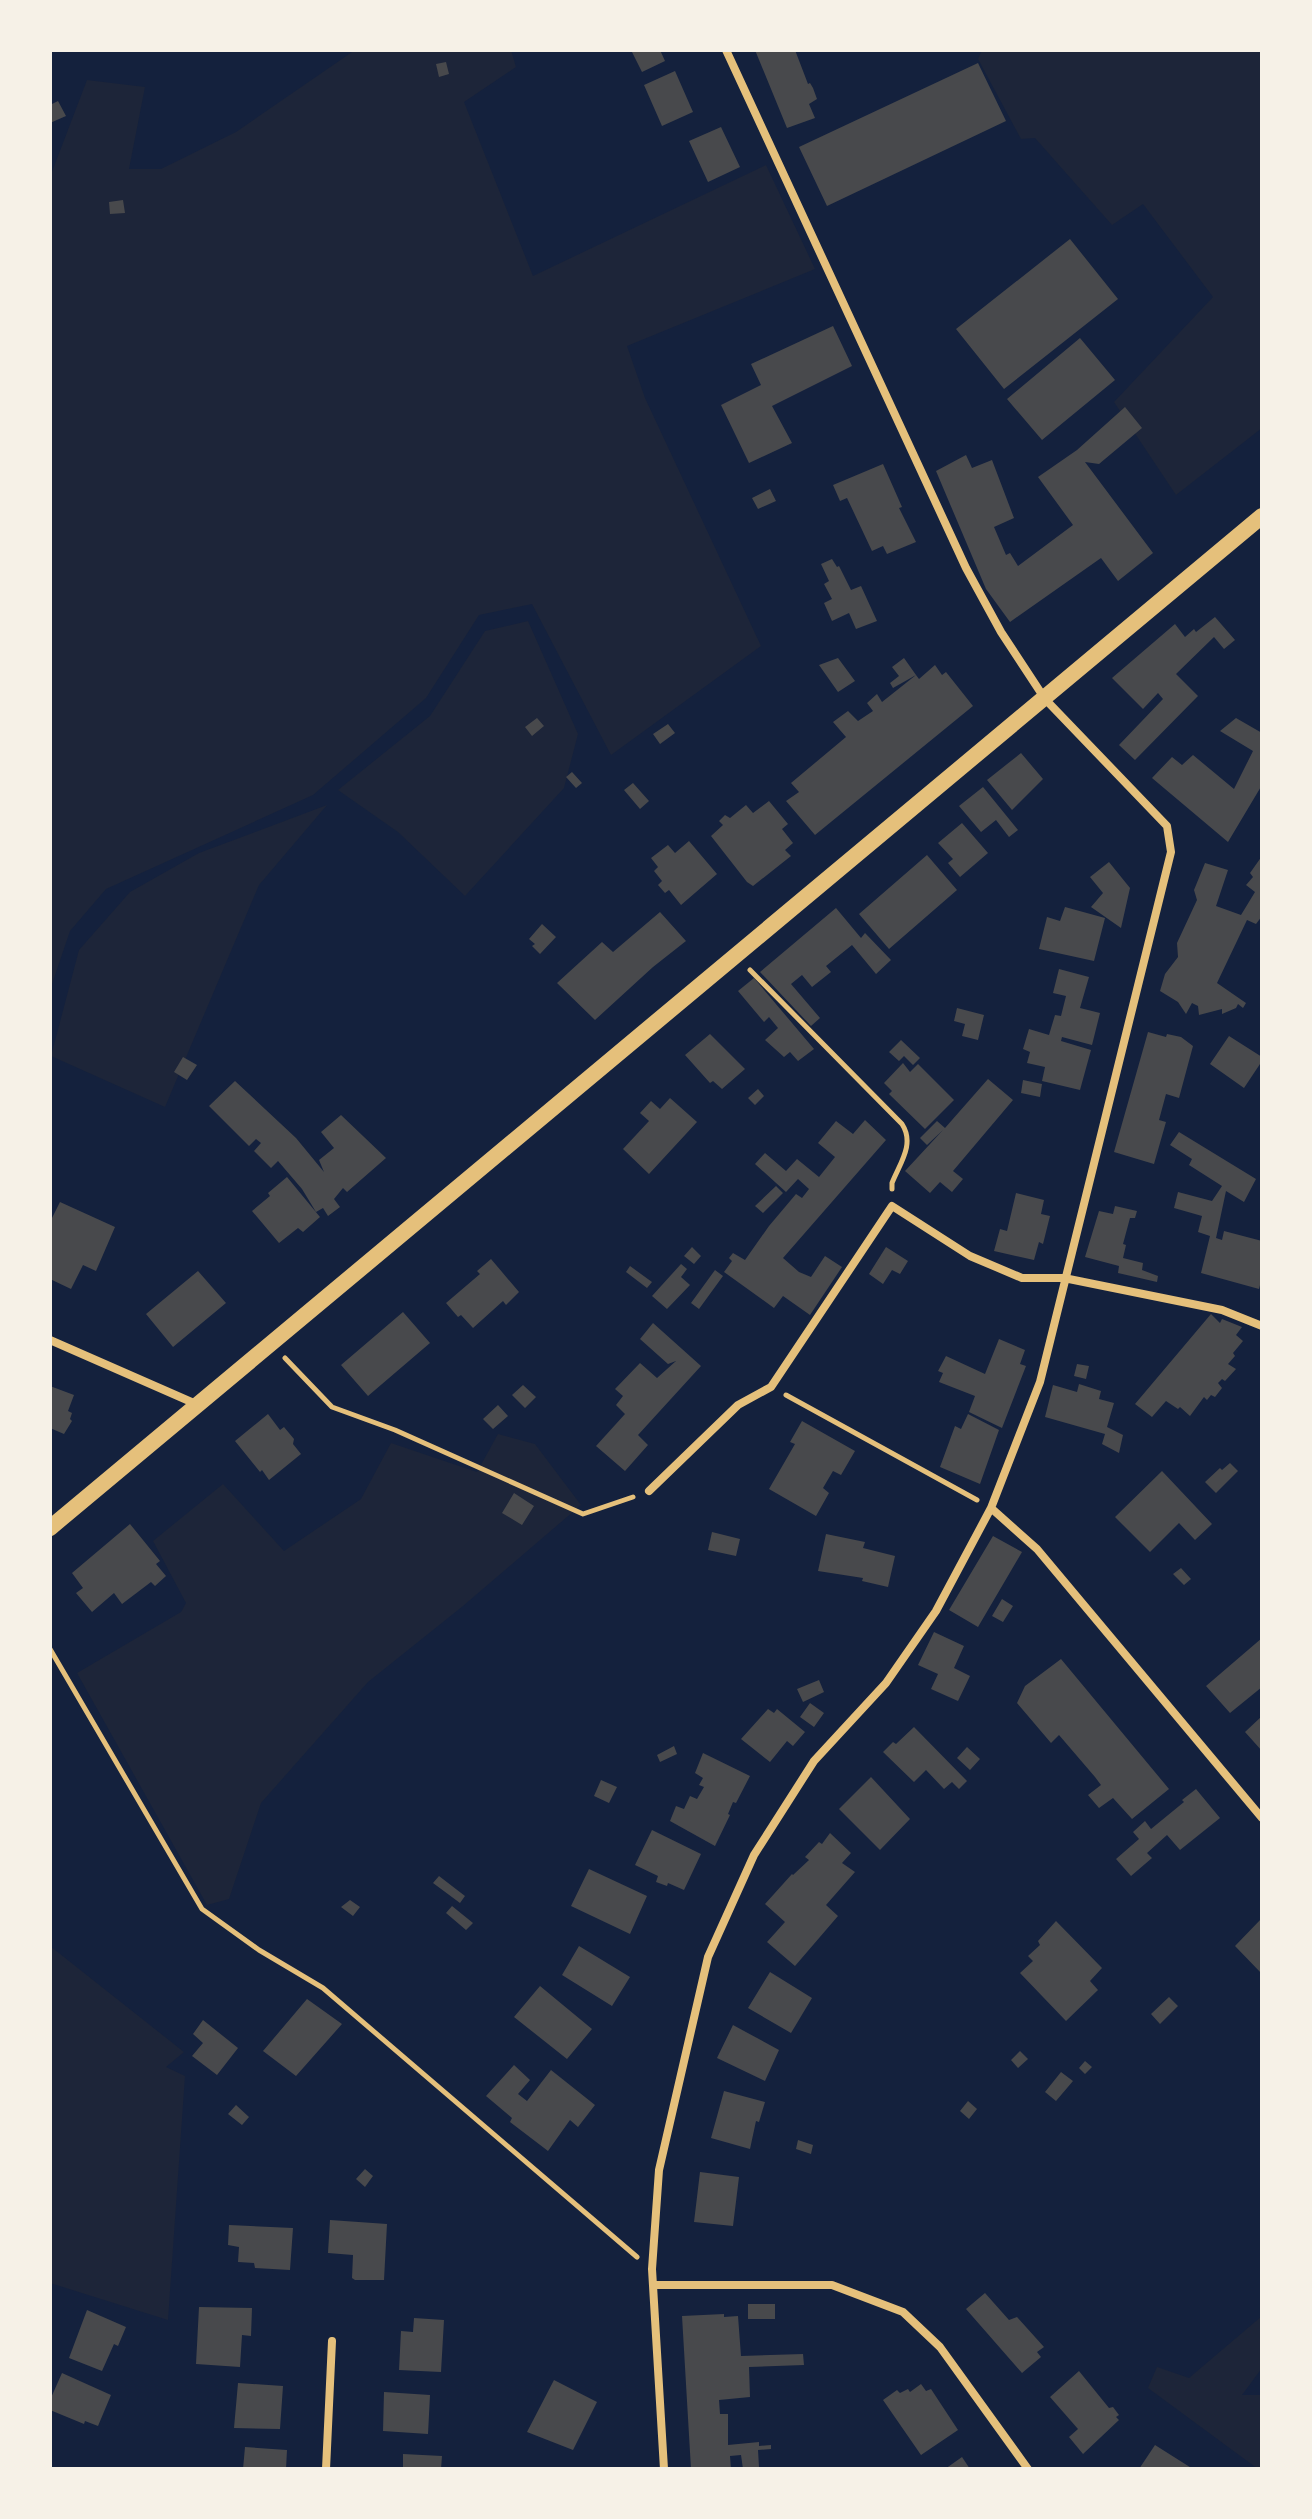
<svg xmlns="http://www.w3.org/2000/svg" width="1312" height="2519" viewBox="0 0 1312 2519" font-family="'Asap Condensed',sans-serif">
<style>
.green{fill:#1d2539}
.building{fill:#48494c}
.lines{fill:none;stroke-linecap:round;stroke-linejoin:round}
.path{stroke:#e5c07b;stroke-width:5}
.minor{stroke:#e5c07b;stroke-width:8}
.secondary{stroke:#e5c07b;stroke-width:16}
</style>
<rect width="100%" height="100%" fill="#14213d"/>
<path class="green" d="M355 50H511L516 67 464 102 533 276 766 165 815 269 627 346 645 398 761 646 611 755 532 604 479 615 426 698 313 795 106 889 70 931 50 990V177L87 80 145 87 129 169H161L236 132Z
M982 50H1262V428L1176 495 1114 402 1213 297 1143 204 1112 225 1035 138 1021 139 978 59Z
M528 621 578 734 564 788 465 896 398 832 338 790 430 716 485 631Z
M327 805 259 885 165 1107 51 1056 79 950 130 892 199 853Z
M498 1434 535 1444 581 1505 463 1606 368 1682 261 1803 229 1899 207 1905 77 1673 181 1612 186 1603 153 1541 223 1484 284 1551 361 1499 391 1443 477 1472Z
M50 1946 184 2052 166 2067 185 2076 168 2320 50 2283Z
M1262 2316V2368L1242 2395H1262V2469H1258L1148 2388 1157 2367 1189 2378Z"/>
<path class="building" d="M631 50H660L665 61 642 72Z
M755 50H795L808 84 810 83 813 88 817 99 809 104 815 118 787 128Z
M446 62 449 74 439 77 436 64Z
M978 63 1006 121 827 206 799 147Z
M675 71 693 112 662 126 644 85Z
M58 101 66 116 50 123V105Z
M721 127 740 167 708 182 689 141Z
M123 200 125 213 110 214 109 202Z
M1070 239 1118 299 1004 389 956 329Z
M833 326 852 366 772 406 792 443 749 463 721 405 761 385 751 364Z
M1080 338 1115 380 1042 440 1007 399Z
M1125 407 1142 428 1099 464 1085 462 1153 553 1118 581 1101 558 1010 622 986 589 936 471 966 455 972 468 992 460 1014 518 994 527 1006 555 1010 553 1018 566 1073 525 1038 477 1077 450Z
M883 464 902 507 899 508 916 542 887 554 883 546 872 551 847 498 840 501 833 485Z
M770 489 776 501 758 509 752 498Z
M832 559 837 567 839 566 851 590 861 586 877 621 856 629 849 613 832 621 824 603 832 599 824 584 829 581 821 564Z
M1215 617 1235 640 1224 649 1214 637 1176 674 1198 696 1135 760 1119 745 1163 699 1158 693 1143 709 1112 678 1175 624 1185 637 1194 629 1196 632Z
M838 658 855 681 838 692 819 665Z
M904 658 916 675 919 679 935 665 942 675 946 672 973 706 815 835 786 801 799 792 791 783 846 737 833 722 848 711 858 721 873 711 867 703 877 694 882 702 916 675 893 688 890 683 899 676 892 667Z
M537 718 544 726 532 736 525 727Z
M1236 718 1262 733V785L1228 842 1152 778 1172 757 1182 765 1193 755 1234 789 1253 751 1220 731Z
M668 724 675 733 660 744 653 734Z
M1021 753 1043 779 1012 810 987 780Z
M572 772 582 783 576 788 566 777Z
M633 783 649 801 640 809 624 790Z
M983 787 1018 830 1009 837 996 820 981 832 959 806Z
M769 801 788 824 782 829 793 843 785 850 791 856 753 886 747 882 711 836 723 825 719 821 725 815 730 818 746 805 753 813Z
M962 823 988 853 960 877 948 863 953 859 938 843Z
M689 841 717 874 681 905 669 890 665 893 658 885 662 881 654 871 658 867 651 858 668 845 675 853Z
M927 855 957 890 889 949 859 914Z
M1262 856V916L1256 924 1247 920 1217 983 1246 1003 1243 1008 1238 1004 1236 1008 1222 1014V1009L1199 1015 1198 1006 1192 1003 1186 1014 1178 1002 1160 991 1165 974 1178 957 1177 943 1197 900 1194 890 1205 863 1228 870 1216 906 1241 915 1255 892 1246 885 1253 877 1250 873Z
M1109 862 1130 888 1121 928 1091 907 1103 893 1090 877Z
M1065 907 1105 918 1094 961 1039 949 1047 917 1060 921Z
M836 908 861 938 865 933 891 960 876 974 852 945 826 966 831 972 812 987 802 975 791 984 820 1018 811 1026 760 972Z
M660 912 686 941 653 967 595 1020 557 983 602 942 613 952Z
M542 924 556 937 540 954 532 946 535 944 529 939Z
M1059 969 1089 977 1080 1008 1100 1013 1092 1045 1062 1037 1061 1041 1091 1050 1080 1090 1042 1081 1045 1067 1027 1063 1030 1052 1023 1049 1029 1029 1049 1035 1055 1015 1061 1016 1066 996 1053 993Z
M754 978 814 1049 798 1061 790 1052 784 1057 765 1040 778 1028 769 1017 764 1022 738 991Z
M957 1008 984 1015 978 1040 962 1036 965 1024 954 1021Z
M1148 1032 1166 1037 1167 1034 1181 1037 1193 1046 1179 1098 1166 1094 1159 1120 1166 1122 1154 1164 1114 1152Z
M710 1034 745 1069 722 1089 713 1081 710 1083 685 1055Z
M1229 1036 1262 1057V1061L1244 1088 1210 1064Z
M901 1040 920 1058 913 1065 904 1056 899 1061 889 1052Z
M183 1057 197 1065 187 1080 174 1072Z
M903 1063 910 1072 918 1064 954 1100 925 1129 889 1094 892 1091 884 1083Z
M988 1079 1013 1100 953 1171 963 1179 952 1192 940 1182 930 1193 905 1171 943 1130 927 1145 920 1138 937 1121 945 1128Z
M1023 1080 1042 1084 1040 1097 1021 1093Z
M235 1081 296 1138 324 1172 319 1160 334 1148 321 1132 341 1115 386 1158 347 1192 343 1188 334 1199 340 1207 328 1216 323 1208 316 1212 302 1189 278 1161 271 1168 254 1151 261 1143 256 1139 249 1146 209 1106Z
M758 1089 764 1096 755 1105 748 1098Z
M670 1098 697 1122 649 1174 623 1149 649 1121 640 1113 651 1101 660 1109Z
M865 1120 886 1140 783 1258 799 1272 811 1277 825 1256 842 1267 810 1315 783 1296 774 1308 724 1272 732 1261 729 1258 733 1253 745 1260 769 1226 796 1194 802 1198 809 1189 798 1179 786 1192 755 1164 765 1153 786 1171 797 1159 819 1177 835 1157 818 1143 836 1121 853 1134Z
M1179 1132 1256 1179 1244 1202 1226 1191 1216 1238 1222 1240 1224 1231 1262 1241V1277L1259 1289 1201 1273 1210 1236 1198 1232 1202 1216 1174 1208 1178 1192 1212 1201 1222 1186 1189 1165 1192 1159 1170 1145Z
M287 1177 320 1217 303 1232 298 1228 279 1243 252 1211 270 1196 268 1193Z
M776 1186 783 1193 763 1213 755 1206Z
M1016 1193 1044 1200 1041 1214 1050 1216 1043 1244 1039 1242 1034 1260 994 1251 1000 1229 1007 1231Z
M60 1202 115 1227 96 1271 83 1265 71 1289 50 1279V1222Z
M1115 1206 1137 1211 1135 1218H1130L1123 1244 1126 1245 1123 1258 1143 1263 1142 1270 1158 1276 1157 1282 1118 1273 1119 1266 1085 1257 1099 1211 1113 1214Z
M692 1247 701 1256 694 1264 684 1256Z
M886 1247 908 1261 900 1274 892 1270 883 1284 869 1274Z
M491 1259 519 1292 506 1305 503 1301 473 1328 461 1315 458 1317 446 1303 480 1274 477 1271Z
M681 1264 687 1269 681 1277 690 1285 667 1309 652 1296Z
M630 1266 652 1282 647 1288 626 1272Z
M715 1270 723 1276 699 1309 691 1303Z
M198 1271 226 1303 173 1347 146 1314Z
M403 1312 430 1343 368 1396 341 1365Z
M1211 1314 1220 1323 1222 1319 1242 1327 1236 1335 1243 1341 1233 1353 1235 1356 1228 1364 1236 1369 1225 1381 1222 1379 1218 1383 1222 1388 1215 1397 1211 1395 1207 1400 1204 1397 1190 1416 1180 1407 1178 1409 1166 1401 1152 1417 1135 1404Z
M653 1323 701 1366 638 1435 648 1445 625 1471 596 1446 625 1414 616 1405 623 1396 615 1389 640 1363 657 1378 676 1361 668 1364 640 1339Z
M999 1339 1025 1350 1020 1364 1026 1366 1002 1428 969 1412 975 1396 939 1382 943 1373 938 1371 946 1356 985 1374Z
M1077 1364 1089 1366 1086 1379 1074 1376Z
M1079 1384 1101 1391 1099 1399 1114 1403 1107 1427 1123 1435 1119 1453 1102 1444 1105 1434 1045 1417 1053 1385 1077 1392Z
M523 1385 536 1397 525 1408 512 1395Z
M50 1386 74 1395 68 1411 72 1413 70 1419 72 1421 64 1434 50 1428Z
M498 1405 508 1416 493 1429 483 1419Z
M268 1414 280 1430 284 1427 294 1439 293 1444 301 1454 269 1480 262 1470 260 1472 235 1441Z
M968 1414 999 1430 980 1484 940 1467 955 1426 961 1429Z
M802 1421 855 1451 841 1475 833 1471 823 1488 829 1493 816 1516 769 1489 795 1444 790 1442Z
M1230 1463 1238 1471 1216 1493 1205 1482 1220 1468 1222 1470Z
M1162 1471 1212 1524 1195 1540 1179 1523 1150 1552 1115 1517Z
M514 1493 534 1506 522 1525 502 1513Z
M130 1524 160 1561 156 1564 166 1576 155 1586 151 1582 122 1604 114 1593 92 1612 76 1593 83 1588 72 1573Z
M712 1532 740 1539 736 1556 708 1550Z
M826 1534 865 1542 863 1548 895 1556 888 1587 862 1581 863 1578 818 1571Z
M993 1536 1022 1552 978 1627 949 1610Z
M1181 1568 1191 1579 1184 1585 1173 1574Z
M1002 1599 1013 1606 1003 1622 992 1616Z
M934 1632 964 1646 954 1668 970 1676 958 1701 931 1689 938 1674 918 1665Z
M1262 1638V1687L1230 1713 1206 1686Z
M1061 1659 1169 1789 1132 1819 1113 1798 1099 1808 1088 1795 1101 1785 1095 1777 1059 1735 1051 1743 1017 1703 1025 1686Z
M819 1680 824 1692 803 1702 797 1689Z
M810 1703 824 1713 814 1727 800 1717Z
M768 1709 774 1713 777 1709 805 1732 793 1746 787 1741 770 1762 741 1739Z
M1262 1716V1751L1245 1732Z
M914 1727 967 1781 959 1789 952 1782 944 1789 926 1770 914 1782 883 1752 893 1742 896 1744Z
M674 1746 677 1754 660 1762 657 1755Z
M967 1747 980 1759 970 1770 957 1758Z
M703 1753 750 1776 736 1803 733 1802 728 1814 730 1815 715 1846 670 1821 676 1806 684 1809 690 1796 697 1799 704 1787 699 1785 703 1778 695 1773Z
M871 1777 910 1819 880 1850 839 1809Z
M601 1780 617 1787 609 1803 594 1796Z
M1196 1789 1220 1818 1180 1850 1167 1835 1147 1853 1152 1858 1131 1876 1116 1859 1139 1839 1133 1832 1145 1821 1151 1829 1184 1802 1182 1800Z
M652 1830 701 1854 684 1890 668 1883 667 1886 656 1882 658 1876 635 1865Z
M830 1833 851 1853 842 1863 855 1872 826 1905 838 1916 795 1966 767 1942 785 1922 765 1904 792 1874 793 1875 809 1860 805 1857 819 1842 822 1844Z
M589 1869 647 1896 630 1934 571 1906Z
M439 1876 465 1896 460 1903 433 1883Z
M350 1900 360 1907 353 1916 341 1907Z
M452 1906 473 1923 466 1930 446 1913Z
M1262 1918V1974L1235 1946Z
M1056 1921 1102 1968 1090 1981 1098 1990 1066 2021 1020 1973 1033 1961 1028 1956 1040 1945 1038 1941Z
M579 1946 630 1977 612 2006 562 1975Z
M770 1972 812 1998 791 2033 748 2008Z
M540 1986 592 2029 567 2059 514 2017Z
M1169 1997 1178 2006 1160 2024 1151 2014Z
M307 1999 342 2024 296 2076 263 2051Z
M203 2020 238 2048 217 2075 192 2056 203 2043 193 2034Z
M733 2025 779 2050 765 2081 717 2058Z
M1020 2051 1028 2059 1018 2068 1011 2060Z
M1085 2061 1092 2067 1085 2074 1079 2068Z
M514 2065 530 2080 518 2094 527 2101 551 2070 595 2105 578 2127 570 2120 548 2151 510 2122 512 2118 486 2096Z
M1061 2072 1073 2081 1056 2101 1045 2092Z
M724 2091 765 2102 759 2122 756 2121 750 2149 711 2138Z
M968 2101 977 2109 969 2119 960 2111Z
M236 2105 249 2117 242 2125 228 2114Z
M798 2140 813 2145 811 2154 796 2149Z
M365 2169 373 2176 365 2187 356 2179Z
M700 2172 739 2177 733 2226 694 2222Z
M330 2220 387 2224 384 2280H355L352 2278 353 2255 328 2253Z
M229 2225 293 2228 290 2270 255 2268 254 2263 238 2262 239 2247 228 2245Z
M985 2293 1009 2320 1017 2317 1044 2347 1037 2352 1041 2357 1022 2373 966 2309Z
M748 2304H775V2319H748Z
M199 2307 252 2308 251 2336 242 2335 240 2367 196 2364Z
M87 2310 126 2327 118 2346 114 2344 102 2371 69 2358Z
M724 2314V2317L738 2316 741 2356 803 2354 804 2365 749 2367 750 2397 719 2400 720 2414H728V2445L759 2442V2446L771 2445V2449L758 2450 759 2467 743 2469 741 2455 730 2456 731 2469H691L682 2316Z
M414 2318 444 2320 441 2372 399 2370 401 2331 413 2332Z
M1079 2371 1109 2408 1113 2407 1119 2415 1116 2417 1119 2420 1083 2454 1069 2437 1078 2429 1050 2397Z
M62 2373 111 2395 98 2426 85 2421 84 2424 50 2410V2400Z
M554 2380 597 2402 573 2450 527 2432Z
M238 2383 283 2386 280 2429 234 2428Z
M921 2384 926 2391 931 2389 958 2430 921 2455 883 2400 897 2390 900 2393 908 2389 910 2392Z
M384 2392 430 2395 428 2434 383 2431Z
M1155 2445 1193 2469H1139Z
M245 2447 287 2450 286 2469H243Z
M403 2454 442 2456 441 2469H403Z
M962 2457 970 2469H945Z"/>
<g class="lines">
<path class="path" d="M750 970 902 1124C915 1144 900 1163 892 1183V1189
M285 1358 332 1407 395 1430 583 1514 633 1497
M786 1395 977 1500
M50 1649 202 1909 259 1950 323 1988 637 2257"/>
<path class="minor" d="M50 1340 196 1404
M649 1491 738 1405 771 1387 892 1206 970 1256 1022 1278H1064L1222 1310 1262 1326
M991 1508 1037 1549 1262 1818
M654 2285H832L903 2312 940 2347 1028 2469
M326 2469 332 2341
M664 2469 652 2269 659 2170 708 1957 754 1855 814 1761 886 1683 936 1611 991 1508 1040 1382 1171 852 1167 826 1045 699 1001 632 966 568 726 50"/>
<path class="secondary" d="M50 1528 1262 516"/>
</g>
<rect width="1312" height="2519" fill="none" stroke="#f6f1e7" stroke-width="104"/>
</svg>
